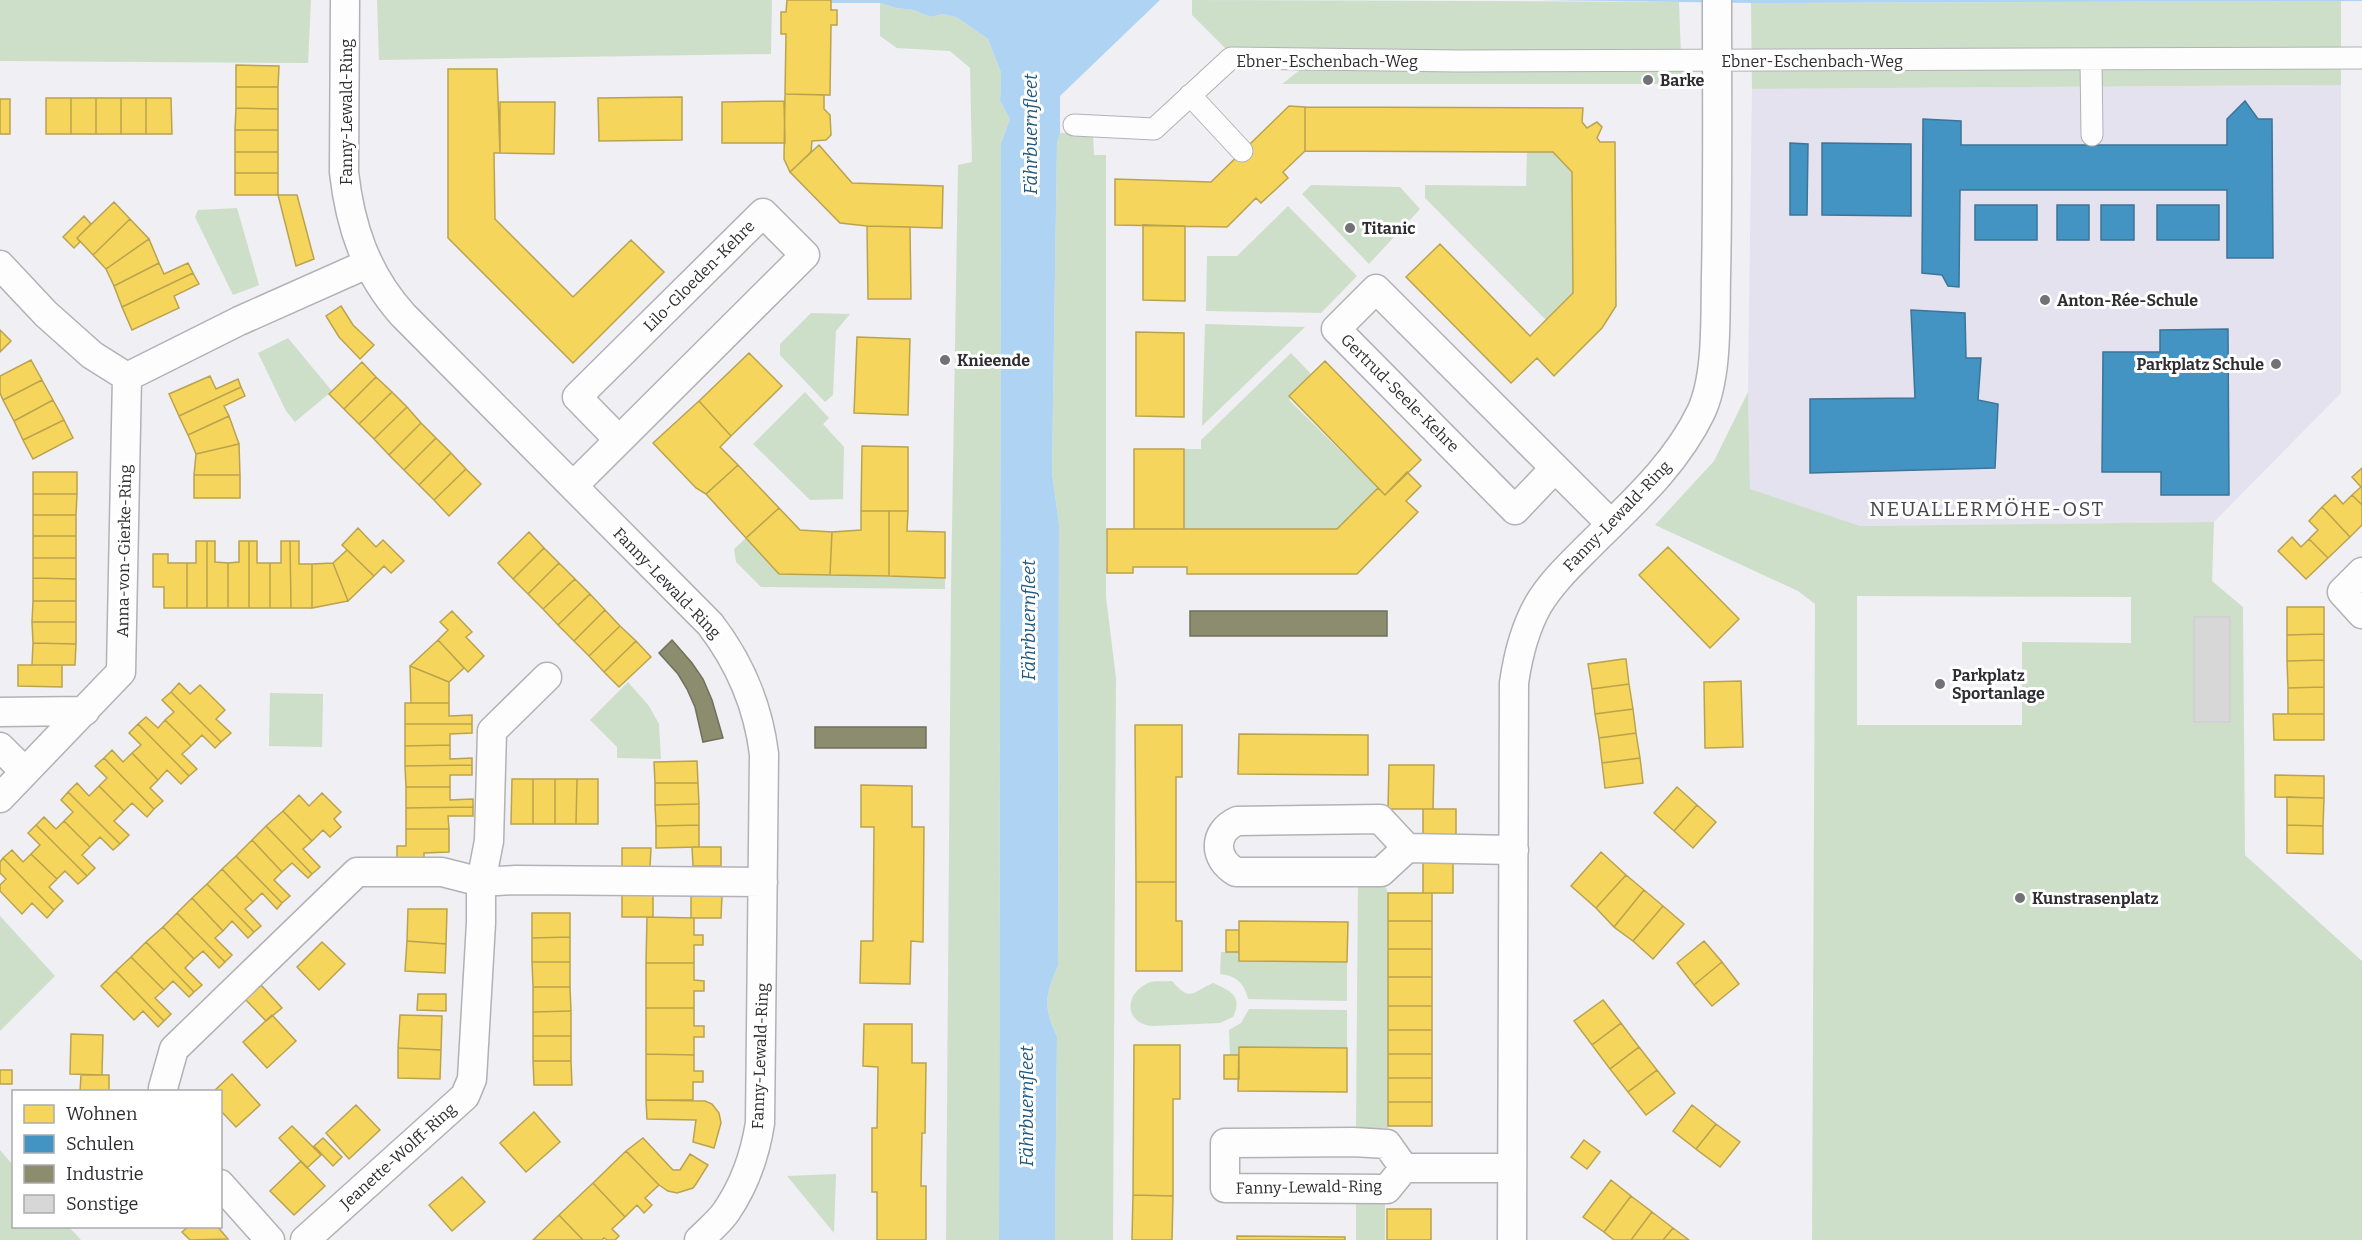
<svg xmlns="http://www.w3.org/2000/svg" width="2362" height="1240" viewBox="0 0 2362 1240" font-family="Bitter,serif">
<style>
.built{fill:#e3e2ee}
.green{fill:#cddfc9;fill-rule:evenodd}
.water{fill:#afd4f3}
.homes{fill:#f6d55c;stroke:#baa34f;stroke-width:1.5}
.schools{fill:#4393c3;stroke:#3d7497;stroke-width:1.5}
.industry{fill:#8c8c6e;stroke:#70705c;stroke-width:1.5}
.building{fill:#d8d7d8;stroke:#cfcecf;stroke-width:1.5}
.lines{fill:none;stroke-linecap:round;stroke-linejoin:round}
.pedestrian-casing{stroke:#b2b2b6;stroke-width:23}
.minor-casing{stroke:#b2b2b6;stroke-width:31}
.pedestrian{stroke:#fdfdfd;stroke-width:21}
.minor{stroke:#fdfdfd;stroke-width:28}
.poi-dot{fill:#727175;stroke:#fff;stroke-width:2}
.labels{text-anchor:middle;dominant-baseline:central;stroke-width:6;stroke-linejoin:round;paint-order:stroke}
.street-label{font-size:16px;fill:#2e2d31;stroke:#fff}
.poi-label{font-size:16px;font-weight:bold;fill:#2e2d31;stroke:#fff;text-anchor:start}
.water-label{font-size:18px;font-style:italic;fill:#1f5981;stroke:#fff}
.quarter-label{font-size:20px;letter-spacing:1.5px;fill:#47464f;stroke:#fff}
</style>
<rect width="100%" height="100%" fill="#efeff4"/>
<path class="built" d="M2341 85V393L2214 522 1860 526 1750 490 1748 392 1752 89Z"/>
<path class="green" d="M0 0H311L308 63 0 61Z
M377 0H772L771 54 379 60Z
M1192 0 1679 2 1682 84H1282L1305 66 1538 52 1226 49 1192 15Z
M2341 1V85L1752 89 1751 3Z
M880 3 896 8 913 10 931 17 942 14 956 17 988 39 1001 73 1000 101 1010 119 1001 143 999 1240H946L951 590 958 165 972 162 970 68 950 51 897 48 880 36Z
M1060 133 1093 134 1094 155H1106V597L1116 678 1113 1240H1055L1057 1036C1043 1008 1045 994 1058 966L1059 524 1052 473 1057 143Z
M1527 152H1553L1572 172 1573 293 1546 320 1425 198V185L1526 186Z
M1311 185 1400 187 1420 209 1369 264 1302 194Z
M1288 206 1357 276 1321 313 1206 311 1207 256H1237Z
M237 208 259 285 233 295 195 217 198 210Z
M811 313 850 314 836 331 833 395 825 402 780 355V344Z
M1205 324 1305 327 1202 426Z
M288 338 332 391 295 422 286 411 258 353Z
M1291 353 1311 374 1289 400 1378 488 1337 529H1184V449H1201V440Z
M805 392 829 418 823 424 844 447 843 499 810 500 753 444Z
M1748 392 1750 489 1860 526 2214 522 2212 581 2243 607 2245 855 2362 961V1240H1812L1815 604 1798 591 1655 525 1714 461ZM1857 596 2131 597V643L2022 642V725H1857Z
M746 538 779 574 945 578V589L761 587 736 562 734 549Z
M628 682 649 706 659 724 661 759 617 758V747L590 720Z
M270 693 323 694 322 747 269 746Z
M1383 880 1388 893V1128H1356L1358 881Z
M0 916 55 976 0 1031Z
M1221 952H1239V961L1347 962V1001L1248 999C1245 984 1236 975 1220 974Z
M1172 981C1191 1003 1192 992 1213 983 1231 991 1243 996 1233 1017L1220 1023 1152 1026C1124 1023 1124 994 1148 983 1155 980 1164 982 1172 981Z
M1249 1009 1347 1010V1048L1239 1047V1055H1230L1229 1030 1241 1023Z
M0 1150 13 1165 14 1226 69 1227 81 1240H0Z
M836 1174 834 1233 787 1176Z
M1385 1195V1240H1356V1196Z"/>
<path class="water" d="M831 0H1160L1060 96V133L1057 143 1052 473 1059 524 1058 966C1045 994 1043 1008 1057 1036L1055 1240H999L1001 143 1010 119 1000 101 1001 73 988 39 956 17 942 14 931 17 913 10 896 8 880 3H831Z
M1539 0H2362V1L1751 3Z"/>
<path class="homes" d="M787 0H831V10H837V25H831L830 95 785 94 786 34H781V12H786Z
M236 65 279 66 278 87H236Z
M448 69H497L500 153H494L495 219 573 297 631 240 664 272 573 363 448 238Z
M236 87H278V109L236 108Z
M785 94 824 95V109L830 115 831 135 826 140 812 141 811 152 790 172 784 159Z
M682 97V140L599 141 598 98Z
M46 98H71V134H46Z
M71 98H96V134H71Z
M96 98H121V134H96Z
M121 98H146V134H121Z
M146 98H171L172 134H146Z
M0 99H10V134H0Z
M784 101 785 143H722V102Z
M500 102H555L554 154 500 153Z
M1289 106 1305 107V151L1283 172 1288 178 1261 203 1256 198 1227 227 1115 225V179L1211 182Z
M1305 107 1583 108 1582 122 1587 128 1597 122 1602 127 1597 138 1600 142H1615L1616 306 1602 328 1554 376 1537 358 1511 383 1406 277 1440 244 1530 336 1573 293 1572 172 1553 152 1305 151Z
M236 108 278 109V130H235Z
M235 130H278V152H235Z
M819 145 852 183 943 186 942 228 867 226 840 223 790 172Z
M235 152H278V173H235Z
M235 173H278V195H235Z
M278 195H297L314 259 296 266Z
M114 202 130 219 93 255 77 238Z
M84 216 91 224 77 238 80 242 74 248 63 237Z
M130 219 149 239 106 269 93 255Z
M1143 225 1185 226V301L1143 300Z
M867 226 910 227 911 299H868Z
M149 239 159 263 114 286 106 269Z
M159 263 164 274 188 263 193 273 122 307 114 286Z
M193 273 199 284 174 296 179 308 132 330 122 307Z
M341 306 353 325 374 345 360 359 339 337 326 316Z
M0 330 11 341 0 352Z
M1136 332 1184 333V417L1136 416Z
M857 337 910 339 908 415 854 413Z
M749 353 782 386 731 436 699 401Z
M31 360 42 380 3 400 0 393V376Z
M1325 361 1421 460 1385 495 1289 396Z
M362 362 376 377 344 409 329 394Z
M210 376 216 389 238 379 241 387 179 416 169 394Z
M376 377 392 392 359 424 344 409Z
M42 380 53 400 14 421 3 400Z
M241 387 245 396 224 406 229 416 188 435 179 416Z
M392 392 407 407 374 439 359 424Z
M53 400 64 420 23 440 14 421Z
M699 401 731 436 720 447 738 465 706 494 696 488 653 443Z
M407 407 421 423 389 455 374 439Z
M229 416 239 444 196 454 188 435Z
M64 420 73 438 33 459 23 440Z
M421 423 436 438 404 470 389 455Z
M436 438 451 453 419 485 404 470Z
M239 444 240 475H194L196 454Z
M862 446 908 447V511H861Z
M1134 449H1184V529H1134Z
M451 453 466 469 434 500 419 485Z
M738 465 779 508 746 538 706 494Z
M2362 468V505L2352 495 2361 487 2352 477Z
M466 469 481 484 449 516 434 500Z
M33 472H77V494H33Z
M1407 472 1421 486 1406 501 1418 512 1357 574H1187V567H1133V573H1107V529H1337L1378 488 1385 495Z
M194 475H240V498H194Z
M33 494H77L76 515H33Z
M2335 495 2343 504 2352 495 2362 505V525L2350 537 2322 507Z
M2322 507 2350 537 2328 558 2309 539 2318 530 2309 521Z
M779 508 800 530 832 532 830 575 779 574 746 538Z
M861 511H889V576L830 575 832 532 861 530Z
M889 511H908L907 531 945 532V578L889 576Z
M33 515H76V536H33Z
M358 528 376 547 383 540 404 561 391 573 384 566 374 576 342 545Z
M529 532 544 548 513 579 498 563Z
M33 536H76V558H33Z
M2292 537 2301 547 2309 539 2328 558 2306 579 2278 551Z
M196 541H207V608H187V563H196Z
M207 541H215V562L228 563V608H207Z
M239 541H249V608H228V563L239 562Z
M249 541H257V563H270V608H249Z
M281 541H290L291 608H270V563H281Z
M290 541H299V564H312V608H291Z
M1668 547 1739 619 1710 648 1639 575Z
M544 548 559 563 528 594 513 579Z
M347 550 374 576 348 601 333 563Z
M153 554H168V563H187V608H164V587H153Z
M33 558H76V579L33 578Z
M333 563 348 601 312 608V564Z
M559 563 575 579 543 609 528 594Z
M33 578 76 579V601H33Z
M575 579 590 594 558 625 543 609Z
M590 594 605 610 574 641 558 625Z
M33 601H76V622H32Z
M2287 607H2324V634L2287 635Z
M605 610 620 626 589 656 574 641Z
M452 611 472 632 466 637 484 656 468 672 438 640 448 630 440 622Z
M32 622H76V644L33 643Z
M620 626 636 641 604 672 589 656Z
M2324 634V660L2287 661V635Z
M438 640 464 668 449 682 410 666Z
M636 641 651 657 619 687 604 672Z
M33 643 76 644 75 665H32Z
M1623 659H1626L1629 684 1592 689 1588 664Z
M2324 660V687L2288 688 2287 661Z
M18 665H62V687L18 686Z
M410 666 449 682V703H411Z
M1741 681 1743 747 1705 748 1704 682Z
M179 683 190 694 200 685 225 710 216 719 231 733 221 742 171 692Z
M1629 684 1633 709 1595 714 1592 689Z
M2324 687V714H2288V688Z
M171 692 221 742 215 748 202 735 191 746 165 720 174 712 162 700Z
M405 703H449V716L472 715V724H405Z
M1633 709 1636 733 1599 738 1595 714Z
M2273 714H2324V740H2274Z
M146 717 158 728 165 720 191 746 182 754 197 769 189 776 138 724Z
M138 724 189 776 181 784 167 770 158 780 132 753 141 745 129 733Z
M405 724H472V733L450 734V745L405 746Z
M1135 725H1182V777H1176V882H1136Z
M1636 733 1640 758 1602 763 1599 738Z
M1239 734 1368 735V775L1238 774Z
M450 745V759L472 758V765L405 766V746Z
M112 750 123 762 132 753 158 780 150 788 163 801 154 809 104 758Z
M104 758 154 809 147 817 132 803 124 811 99 786 107 778 95 766Z
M1640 758 1643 783 1605 788 1602 763Z
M697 761 698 783H655L654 762Z
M472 765V775H450V787H406L405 766Z
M1389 765H1434L1433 809H1388Z
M2275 775 2324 776V798L2275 797Z
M512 779H533V824H511Z
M533 779H555V824H533Z
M555 779H577L576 824H555Z
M577 779H598V824H576Z
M77 783 89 796 99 786 124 811 114 821 129 835 120 844 68 792Z
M655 783H698L699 804 655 805Z
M861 785 912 786V827H924L923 942 911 941 910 984 860 983 861 941H873L874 827H861Z
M406 787H450V800L473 799V807L406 808Z
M1677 787 1697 805 1674 831 1654 813Z
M68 792 120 844 113 850 100 837 90 847 64 821 73 812 61 800Z
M322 793 341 812 334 819 341 827 330 837 323 830 312 841 283 811 299 795 309 806Z
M2287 797 2324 798 2323 826 2287 825Z
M699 804V825L656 826 655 805Z
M1697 805 1716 822 1693 848 1674 831Z
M473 807V816H448L449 829H406V808Z
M1423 809H1456V839H1423Z
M283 811 312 841 303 849 320 867 312 874 266 826Z
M44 817 56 829 64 821 90 847 82 855 95 868 87 876 36 825Z
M36 825 87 876 78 884 65 871 57 879 31 854 40 845 28 833Z
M699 825V847L656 848V826Z
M2287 825 2323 826V854L2287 853Z
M266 826 312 874 308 878 292 863 282 872 252 840Z
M406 829H449V852L424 853V860L397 861V846H406Z
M252 840 282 872 274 880 290 896 282 903 236 856Z
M692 847H721V866H693Z
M622 848H651L650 867H622Z
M12 850 23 862 31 854 57 879 49 887 63 901 54 910 3 858Z
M1601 852 1626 875 1596 908 1571 886Z
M236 856 282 903 277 909 262 893 253 902 222 869Z
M3 858 54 910 47 918 32 903 22 914 0 891V885L6 879 0 873V862Z
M1423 862H1453V893H1423Z
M222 869 253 902 245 909 261 926 254 932 207 884Z
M1626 875 1644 890 1614 927 1596 908Z
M1136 882H1176V921H1182V971H1136Z
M207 884 254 932 248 938 232 921 223 931 192 898Z
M1644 890 1663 906 1633 941 1614 927Z
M1388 893H1432V921H1388Z
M622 895H653V917H622Z
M691 896H722L721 918H691Z
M192 898 223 931 215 938 232 955 225 962 177 913Z
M1663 906 1684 924 1653 959 1633 941Z
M408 909H447L446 944 407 941Z
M177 913 225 962 219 968 203 951 194 959 163 927Z
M532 913H570V937L532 938Z
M647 917 694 918V935H703V945H694V963H646Z
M1239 921 1348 922 1347 962 1239 961Z
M1388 921H1432V949H1388Z
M163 927 194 959 185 968 202 985 194 992 146 942Z
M1226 930H1239V952H1226Z
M570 937V962H532V938Z
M407 941 446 944 445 973 405 971Z
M1704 941 1722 962 1694 985 1677 963Z
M146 942 194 992 189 997 173 981 164 990 131 957Z
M322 942 345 964 319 990 297 967Z
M1388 949H1432V977H1388Z
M131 957 164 990 155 998 171 1014 164 1021 116 971Z
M532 962H570V987H533Z
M1722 962 1739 984 1712 1006 1694 985Z
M646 963H694V980L704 981V991H694V1008H646Z
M116 971 164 1021 158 1027 143 1011 134 1020 101 986Z
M1388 977H1432V1006H1388Z
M261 985 282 1008 266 1021 245 999Z
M533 987H570L571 1011 533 1012Z
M418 994H446V1011L417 1010Z
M1603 1000 1621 1023 1592 1045 1574 1021Z
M1388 1006H1432V1030H1388Z
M646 1008H694V1026H704V1037H694V1055L646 1054Z
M571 1011V1036H533V1012Z
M272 1015 296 1041 267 1068 243 1042Z
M400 1015 442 1016 441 1050 398 1048Z
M1621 1023 1639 1047 1610 1069 1592 1045Z
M864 1024H912V1063H926L925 1133H922L921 1186H926V1240H877V1192H872V1128H877L878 1067 863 1066Z
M1388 1030H1432V1054H1388Z
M71 1034 103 1035 102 1075 70 1074Z
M533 1036H571V1061H533Z
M1134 1045H1180V1099H1173V1196L1133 1195Z
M1239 1047 1347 1048V1092L1238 1091Z
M1639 1047 1657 1070 1628 1092 1610 1069Z
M398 1048 441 1050 440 1079 398 1078Z
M646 1054 694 1055V1071H703V1082H693V1100H646Z
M1388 1054H1432V1078H1388Z
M1224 1055H1239V1079H1224Z
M533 1061H571L572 1085H534Z
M0 1070H12V1084H0Z
M1657 1070 1675 1093 1646 1115 1628 1092Z
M232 1074 260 1105 236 1127 220 1110V1092H213Z
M81 1075H109V1092H80Z
M1388 1078H1432V1102H1388Z
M646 1100 705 1101 712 1104 719 1113 721 1123 714 1148 693 1142 696 1120 647 1119Z
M1388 1102H1432V1126H1388Z
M356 1105 380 1130 349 1159 326 1133Z
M1692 1105 1716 1124 1696 1149 1673 1131Z
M534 1112 560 1142 526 1172 500 1143Z
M1716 1124 1740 1142 1720 1167 1696 1149Z
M292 1126 321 1155 307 1168 279 1138Z
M323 1138 342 1157 333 1166 314 1146Z
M643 1138 673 1170H680L690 1154 708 1165 696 1184 693 1188 677 1193 668 1191 659 1185 626 1151Z
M1584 1140 1600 1152 1587 1169 1571 1157Z
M626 1151 659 1185 645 1198 652 1205 644 1213 637 1205 625 1217 593 1183Z
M301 1161 325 1186 294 1215 270 1191Z
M462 1177 485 1202 452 1231 429 1205Z
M1611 1180 1631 1196 1604 1232 1583 1217Z
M593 1183 625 1217 612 1229 619 1236 615 1240H607L604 1238 602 1240H583L559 1215Z
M1133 1195 1173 1196 1172 1240H1132Z
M1631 1196 1652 1212 1631 1240H1614L1604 1232Z
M1387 1209H1431V1240H1387Z
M1652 1212 1673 1228 1663 1240H1631Z
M559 1215 583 1240H533Z
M189 1226H217L228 1239 190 1240 182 1232Z
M1673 1228 1689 1240H1663Z
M1237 1236 1345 1237V1240H1237Z"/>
<path class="schools" d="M2245 101 2258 119H2272L2273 258H2227V190H1960L1959 287 1948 286 1942 275 1922 273 1923 119 1961 121V145H2227V119Z
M1790 143 1808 144 1807 215H1790Z
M1822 143 1911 144V216L1822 215Z
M1975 205H2037V240H1975Z
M2057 205H2089V240H2057Z
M2101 205H2134V240H2101Z
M2157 205H2219V240H2157Z
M1911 310 1965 313 1966 358H1981L1978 400 1998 404 1995 468 1810 473V399L1915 398Z
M2228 329 2229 495H2161V472H2102L2103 352H2160V330Z"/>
<path class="industry" d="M1190 611H1387V636H1190Z
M672 640 692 663 703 679 712 700 723 738 703 742 695 707 687 689 678 674 659 653Z
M815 727H926V748H815Z"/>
<path class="building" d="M2194 617H2230V722H2194Z"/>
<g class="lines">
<g class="pedestrian-casing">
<path id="pedestrian" d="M2091 60 2092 135
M1190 95 1242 151
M1074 125 1154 129 1231 58 1459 61 2362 58"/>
</g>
<g class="minor-casing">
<path id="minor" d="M345 0 344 172C350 226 366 274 403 315L710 624C740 663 758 705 764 754L760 1123C755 1155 744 1186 726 1212 719 1222 708 1231 699 1240
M0 265 46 314 92 355 127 377
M1554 469 1515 510 1336 329 1376 289 1611 524
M573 486C650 409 727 332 805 255L763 213 577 397 619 440
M2362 572 2342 592 2362 614
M0 712 85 711
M0 747 25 772
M0 798 121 672 127 377 239 321 367 264
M1407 848 1380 819 1237 821C1213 832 1213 859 1236 872H1381L1407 848 1514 850
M164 1092 163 1088 174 1049 357 872H442L481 882 489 841 492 731 547 677
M1353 1142 1387 1144 1404 1168 1387 1189 1225 1188V1143Z
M1404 1168H1512
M220 1184 270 1240
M305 1240 465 1096 472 1079 481 923V882L515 880 763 882
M1512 1240 1514 683C1518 655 1524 630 1538 605 1551 583 1570 565 1588 547 1630 505 1675 466 1701 412 1718 376 1715 317 1716 277 1718 185 1717 92 1717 0"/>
</g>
<use href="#pedestrian" class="pedestrian"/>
<use href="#minor" class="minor"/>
</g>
<g class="poi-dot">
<circle cx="1648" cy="80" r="6"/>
<circle cx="1350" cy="228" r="6"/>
<circle cx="2045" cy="300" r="6"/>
<circle cx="945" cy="360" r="6"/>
<circle cx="2276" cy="364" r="6"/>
<circle cx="1940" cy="684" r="6"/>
<circle cx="2020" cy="898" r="6"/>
</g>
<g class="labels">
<g class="street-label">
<text x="1327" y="61">Ebner-Eschenbach-Weg</text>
<text x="1812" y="61">Ebner-Eschenbach-Weg</text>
<text transform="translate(346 112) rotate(-90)">Fanny-Lewald-Ring</text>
<text transform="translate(699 276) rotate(-45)">Lilo-Gloeden-Kehre</text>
<text transform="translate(1400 393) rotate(45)">Gertrud-Seele-Kehre</text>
<text transform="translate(1617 516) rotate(-46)">Fanny-Lewald-Ring</text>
<text transform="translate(124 551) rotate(-89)">Anna-von-Gierke-Ring</text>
<text transform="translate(667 583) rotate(46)">Fanny-Lewald-Ring</text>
<text transform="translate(760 1056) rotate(-88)">Fanny-Lewald-Ring</text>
<text transform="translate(398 1156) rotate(-42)">Jeanette-Wolff-Ring</text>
<text transform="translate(1309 1187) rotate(-1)">Fanny-Lewald-Ring</text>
</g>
<g class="poi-label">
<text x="1660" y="80">Barke</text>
<text x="1362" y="228">Titanic</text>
<text x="2057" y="300">Anton-Rée-Schule</text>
<text x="957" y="360">Knieende</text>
<text x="2264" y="364" text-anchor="end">Parkplatz Schule</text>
<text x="1952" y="675">Parkplatz<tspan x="1952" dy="18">Sportanlage</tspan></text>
<text x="2032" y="898">Kunstrasenplatz</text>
</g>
<g class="water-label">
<text transform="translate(1031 134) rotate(-90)">Fährbuernfleet</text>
<text transform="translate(1029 620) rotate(-90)">Fährbuernfleet</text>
<text transform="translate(1027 1106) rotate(-90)">Fährbuernfleet</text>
</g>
<g class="quarter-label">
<text x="1987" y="509">NEUALLERMÖHE-OST</text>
</g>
</g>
<rect x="12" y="1090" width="210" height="138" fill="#ffffff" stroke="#ababad" stroke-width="1.5"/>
<rect x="24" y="1105" width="30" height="18" fill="#f6d55c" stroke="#ababad" stroke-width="1.5"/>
<text x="66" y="1120" font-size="18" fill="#2e2d31">Wohnen</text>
<rect x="24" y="1135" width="30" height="18" fill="#4393c3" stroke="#ababad" stroke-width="1.5"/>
<text x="66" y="1150" font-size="18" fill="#2e2d31">Schulen</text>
<rect x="24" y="1165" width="30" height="18" fill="#8c8c6e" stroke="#ababad" stroke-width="1.5"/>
<text x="66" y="1180" font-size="18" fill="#2e2d31">Industrie</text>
<rect x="24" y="1195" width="30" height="18" fill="#d8d7d8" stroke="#ababad" stroke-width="1.5"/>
<text x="66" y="1210" font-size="18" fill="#2e2d31">Sonstige</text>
</svg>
